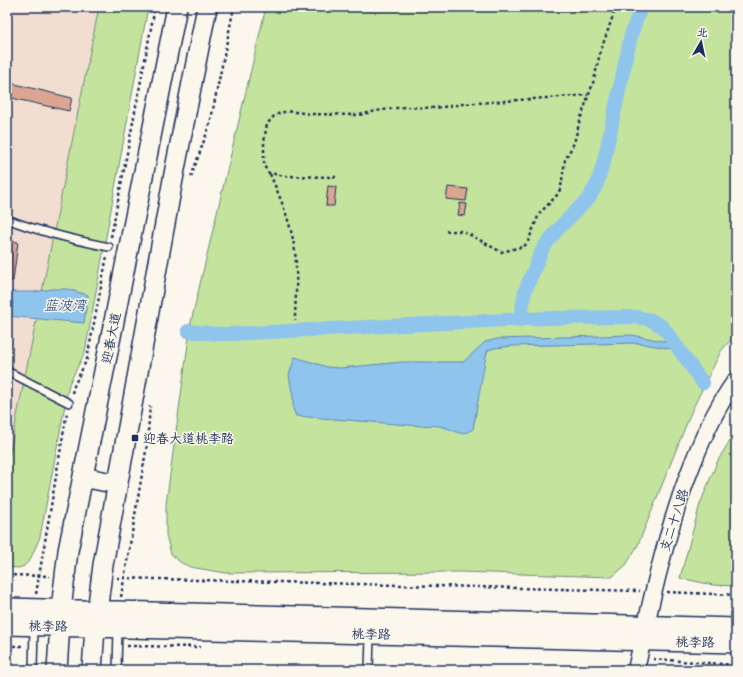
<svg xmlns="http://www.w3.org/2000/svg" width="743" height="677" viewBox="0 0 743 677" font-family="Delius,'LXGW WenKai TC',sans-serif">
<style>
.built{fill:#f1ded1}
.green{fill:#c4e49d;stroke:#708a7e}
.water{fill:#8fc4ed;stroke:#6188b4}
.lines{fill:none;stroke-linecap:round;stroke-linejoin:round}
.canal{stroke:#8fc4ed;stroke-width:14}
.building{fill:#dba591;stroke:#1b2f5e}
.service-casing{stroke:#1b2f5e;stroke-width:10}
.tertiary-casing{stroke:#1b2f5e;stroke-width:19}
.secondary-casing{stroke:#1b2f5e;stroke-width:22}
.path{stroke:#1b2f5e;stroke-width:2.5;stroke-dasharray:3 3;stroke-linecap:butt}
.service{stroke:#fbf7ec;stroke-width:7}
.tertiary{stroke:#fbf7ec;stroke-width:16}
.secondary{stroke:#fbf7ec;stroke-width:19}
.poi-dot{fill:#1b2f5e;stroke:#fbf7ec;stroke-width:1.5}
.labels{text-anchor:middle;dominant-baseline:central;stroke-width:3;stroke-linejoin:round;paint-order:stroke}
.street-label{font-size:13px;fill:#1b2f5e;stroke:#fbf7ec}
.poi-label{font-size:13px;fill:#1b2f5e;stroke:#fbf7ec;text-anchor:start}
.water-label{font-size:14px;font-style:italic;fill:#385482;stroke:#fbf7ec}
</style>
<rect width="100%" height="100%" fill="#fbf7ec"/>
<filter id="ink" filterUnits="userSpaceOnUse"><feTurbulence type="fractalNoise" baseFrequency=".025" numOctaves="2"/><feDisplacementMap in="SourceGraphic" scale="8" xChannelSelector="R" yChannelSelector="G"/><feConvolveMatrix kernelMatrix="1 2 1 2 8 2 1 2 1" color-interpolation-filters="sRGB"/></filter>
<g filter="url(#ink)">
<path class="built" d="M7 7H99L7 466Z"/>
<path class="green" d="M99 7H148L85 352 69 384 40 537 30 560 24 566 19 568 7 567V466Z
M266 7H736V334L721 351 692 410 638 545 626 565 612 577 461 572 226 573 190 567 180 562 171 554 166 535V504L191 322Z
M736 430V586L713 585 680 578 700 504 717 462Z"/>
<path class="water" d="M52 289H67L88 295 84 323 7 316V292H34Z
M632 335 673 343 678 350 638 343 513 346 495 348 488 350 486 356 473 429C459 437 459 432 446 428 438 425 429 425 421 426L296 416 293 409V397L289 375 295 357 327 367 340 368 402 362H463L485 342 497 339Z"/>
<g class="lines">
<path class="canal" d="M520 320 525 291 543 248 559 228 589 198 597 184 604 161 631 35 641 7
M188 331 217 334H230L546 318 637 317 651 320 663 327 703 383"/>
</g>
<path class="building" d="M7 82 72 98 69 111 7 97Z
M328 186 336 187 334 206H326Z
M448 187 468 189 466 201 446 199Z
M460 203 467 204 465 216 458 215Z
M7 241 18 242 13 281 7 280Z"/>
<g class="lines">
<g class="service-casing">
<path id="service" d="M7 219C40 232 74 240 109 247
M7 371 69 403
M33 670 34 626
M117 670 118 628
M369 670 370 636"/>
</g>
<g class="tertiary-casing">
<path id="tertiary" d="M636 670C650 605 664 541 687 478 700 444 714 410 736 380"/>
</g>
<g class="secondary-casing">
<path id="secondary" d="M83 477 117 484
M7 608 736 628
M7 625 736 643
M57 670 61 609 68 551 177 7
M92 670 95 628 103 565 174 174 207 7"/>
</g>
<path class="path" d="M270 174C283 204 296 235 296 268 297 286 295 304 295 321
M191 177 210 124 234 7
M336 177 285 176 269 173 264 166V141L267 124 275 115 287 111 312 114 359 115 376 111 404 107 436 108 463 104 588 95
M446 231H460L467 233 501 252 522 247 527 244 539 214 558 194 561 187 565 160 574 143 580 120 594 80 600 53 616 7
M111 237 155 7
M72 393 74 386 87 359 107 256
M7 575 50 576
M117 578 640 591
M667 592 736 595
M36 594 67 412
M121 597 147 445 150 406
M7 646H24
M127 646 200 647
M653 659 736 665"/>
<use href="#service" class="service"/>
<use href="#tertiary" class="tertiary"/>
<use href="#secondary" class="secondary"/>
</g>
</g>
<rect class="poi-dot" x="131" y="434" width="8" height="8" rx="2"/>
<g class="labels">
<g class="street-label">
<text transform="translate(111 338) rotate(-79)">迎春大道</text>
<text transform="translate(674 520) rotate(-72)">支二十八路</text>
<text transform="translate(48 626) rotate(1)">桃李路</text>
<text transform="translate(371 634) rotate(1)">桃李路</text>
<text transform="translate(695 642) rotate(1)">桃李路</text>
</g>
<g class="poi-label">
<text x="143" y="438">迎春大道桃李路</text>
</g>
<g class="water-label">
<text x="65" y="305">蓝波湾</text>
</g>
</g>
<rect width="743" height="677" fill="none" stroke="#fbf7ec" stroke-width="24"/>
<rect x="12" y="12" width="719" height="653" fill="none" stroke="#1b2f5e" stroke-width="1.5" filter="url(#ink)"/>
<g transform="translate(701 42) rotate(9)" stroke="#fbf7ec" stroke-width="3" paint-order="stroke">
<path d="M0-3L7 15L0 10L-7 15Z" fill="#1b2f5e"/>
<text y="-6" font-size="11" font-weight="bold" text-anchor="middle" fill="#1b2f5e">北</text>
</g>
</svg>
